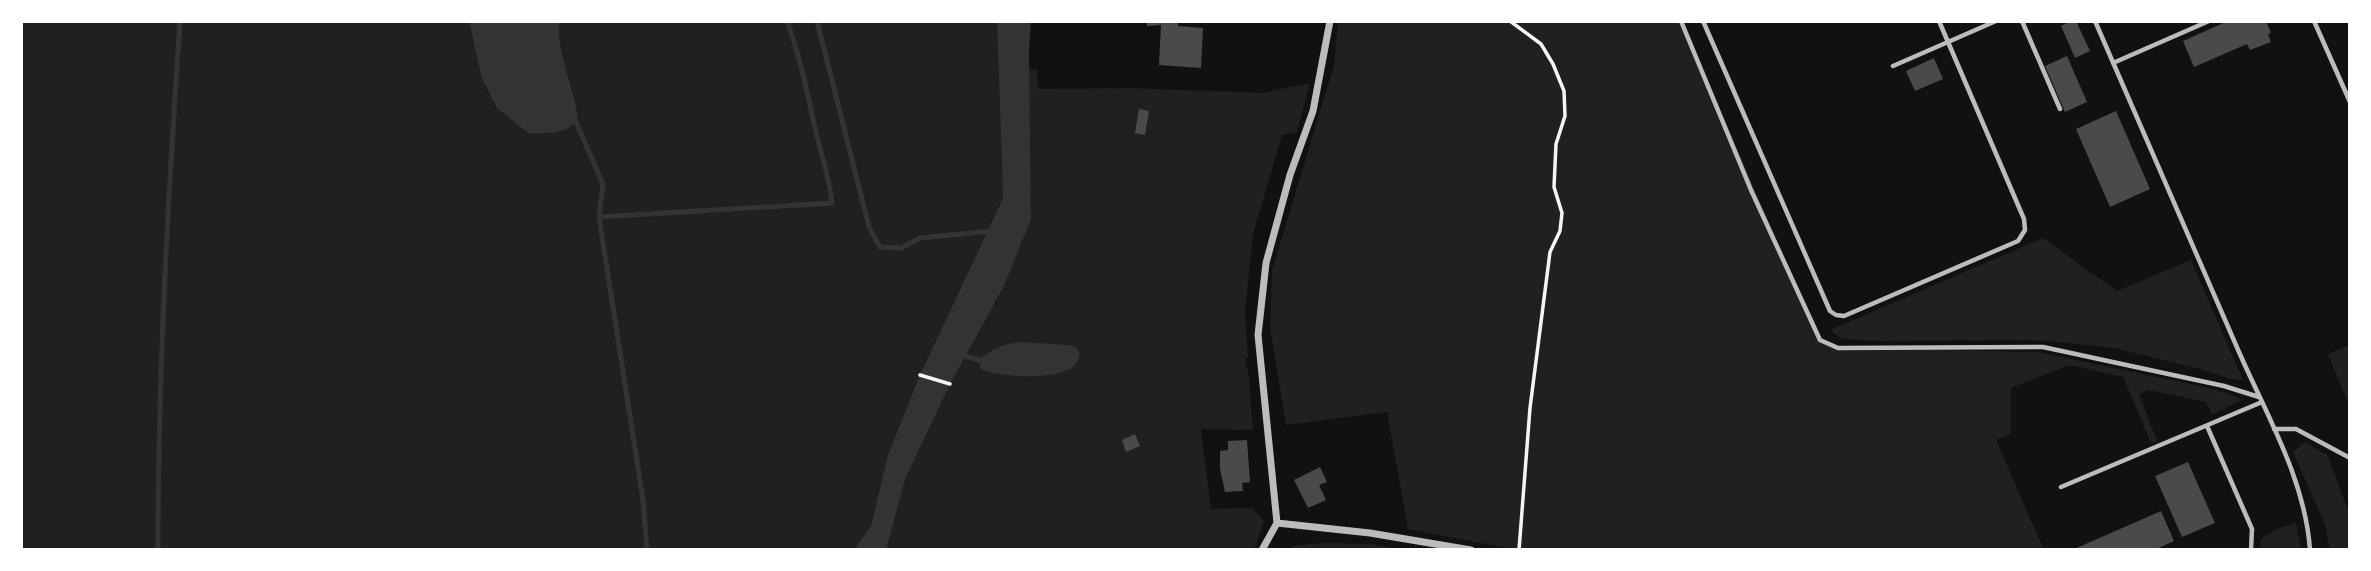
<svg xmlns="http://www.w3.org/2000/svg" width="2371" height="571" viewBox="0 0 2371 571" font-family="'Times New Roman',serif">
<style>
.green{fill:#202020}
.water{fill:#333}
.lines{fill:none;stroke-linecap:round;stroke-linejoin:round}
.stream{stroke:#333;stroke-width:5}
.building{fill:#4a4a4a}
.path{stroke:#f5f5f5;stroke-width:3.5}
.service{stroke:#bcbcbc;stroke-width:4.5}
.minor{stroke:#bcbcbc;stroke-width:7}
</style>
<rect width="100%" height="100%" fill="#111"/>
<path class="green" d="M21 21H469L481 76 528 133C548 132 566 136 578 119 575 88 555 50 560 21H997L1003 198 932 350 995 304 1031 219 1029 70 1037 69 1038 89 1129 88 1262 93 1310 83 1297 132 1282 135 1253 234 1245 312 1248 358H1245L1249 378 1253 430 1201 429 1211 509 1252 508 1264 521 1254 550H21Z
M1338 21H1682L1820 340 1838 348 2039 352 2209 388 2237 397 2241 400 2212 415 2206 402 2149 390 2139 394 2157 441 2151 443 2123 377 2069 365 2011 388V434L1996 440 2044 550H1517L1408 529 1387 412 1286 425 1270 328 1272 271 1334 65Z
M2043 238 2117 291 2191 260 2243 380 2231 379 2200 369 2114 348 2051 341 2010 340 1882 341 1843 339 1830 330Z
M2350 345V408L2328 354Z
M2305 442 2328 456 2350 516V550H2330L2325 524 2293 452Z
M2296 523 2301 550H2260L2261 538 2280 528Z
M1322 543 1370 544 1406 550H1287L1293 546Z"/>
<path class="water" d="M469 21H560C555 50 575 88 578 119 566 136 548 133 528 133L497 108 481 76Z
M997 21H1031L1029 51 1031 219 1004 286 950 384 905 479 886 550H854L871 526 888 455 920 375 1003 198Z
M1020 342 1069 345 1076 347 1080 354C1080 355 1077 364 1076 364 1063 381 999 378 981 369L979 360C992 349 1003 344 1020 342Z"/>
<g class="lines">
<path class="stream" d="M817 21 869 227 880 247 901 248 920 238 992 231
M576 122 603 184 599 217 643 500 647 550
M599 217 832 203C829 176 821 154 815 128 807 92 800 56 787 21
M962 355 979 360
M158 550C158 374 168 197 180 21"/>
</g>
<path class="building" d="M1147 21H1178V26L1203 28 1201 68 1159 65 1161 25 1147 26Z
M2071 21H2076L2090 51 2075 58 2061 26Z
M2228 21H2266L2271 33 2268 34 2271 42 2250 50 2247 44 2194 67 2183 41Z
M2067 56 2087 102 2065 112 2045 66Z
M1934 58 1943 79 1915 91 1906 71Z
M1139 109 1149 111 1145 135 1135 133Z
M2116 111 2150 189 2110 207 2076 129Z
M1135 434 1140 446 1126 452 1122 440Z
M1247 440 1250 482 1242 483 1243 491 1225 492 1220 469V451L1228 450V441Z
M2188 462 2215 523 2182 537 2155 476Z
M1320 467 1327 482 1319 485 1326 500 1308 508 1294 480Z
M2161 511 2174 541 2154 550H2072Z"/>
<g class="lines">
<path class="path" d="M1510 21 1541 44 1553 64 1564 91 1565 116 1556 144 1554 187 1562 213 1560 231 1550 252 1530 408 1519 550
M920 375 950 384"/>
<path class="service" d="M1681 21 1751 190 1820 340 1838 348 2043 347 2224 386 2259 397
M1703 21 1830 311 1836 315 1844 316 2018 241 2025 230 2024 219 1939 21
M2022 21 2060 109
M2095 21C2143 131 2191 241 2239 352 2267 416 2305 479 2310 550
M2314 21 2350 102
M2113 63 2209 21
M1893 66 1996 21
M2207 426 2252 529 2251 550
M2274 429H2296L2350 458
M2061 487 2262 402"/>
<path class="minor" d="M1277 523 1370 533 1471 550
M1262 550 1277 523 1258 335 1266 263 1290 175 1313 111 1330 21"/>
</g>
<rect width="2371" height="571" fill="none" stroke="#ffffff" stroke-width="46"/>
</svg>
